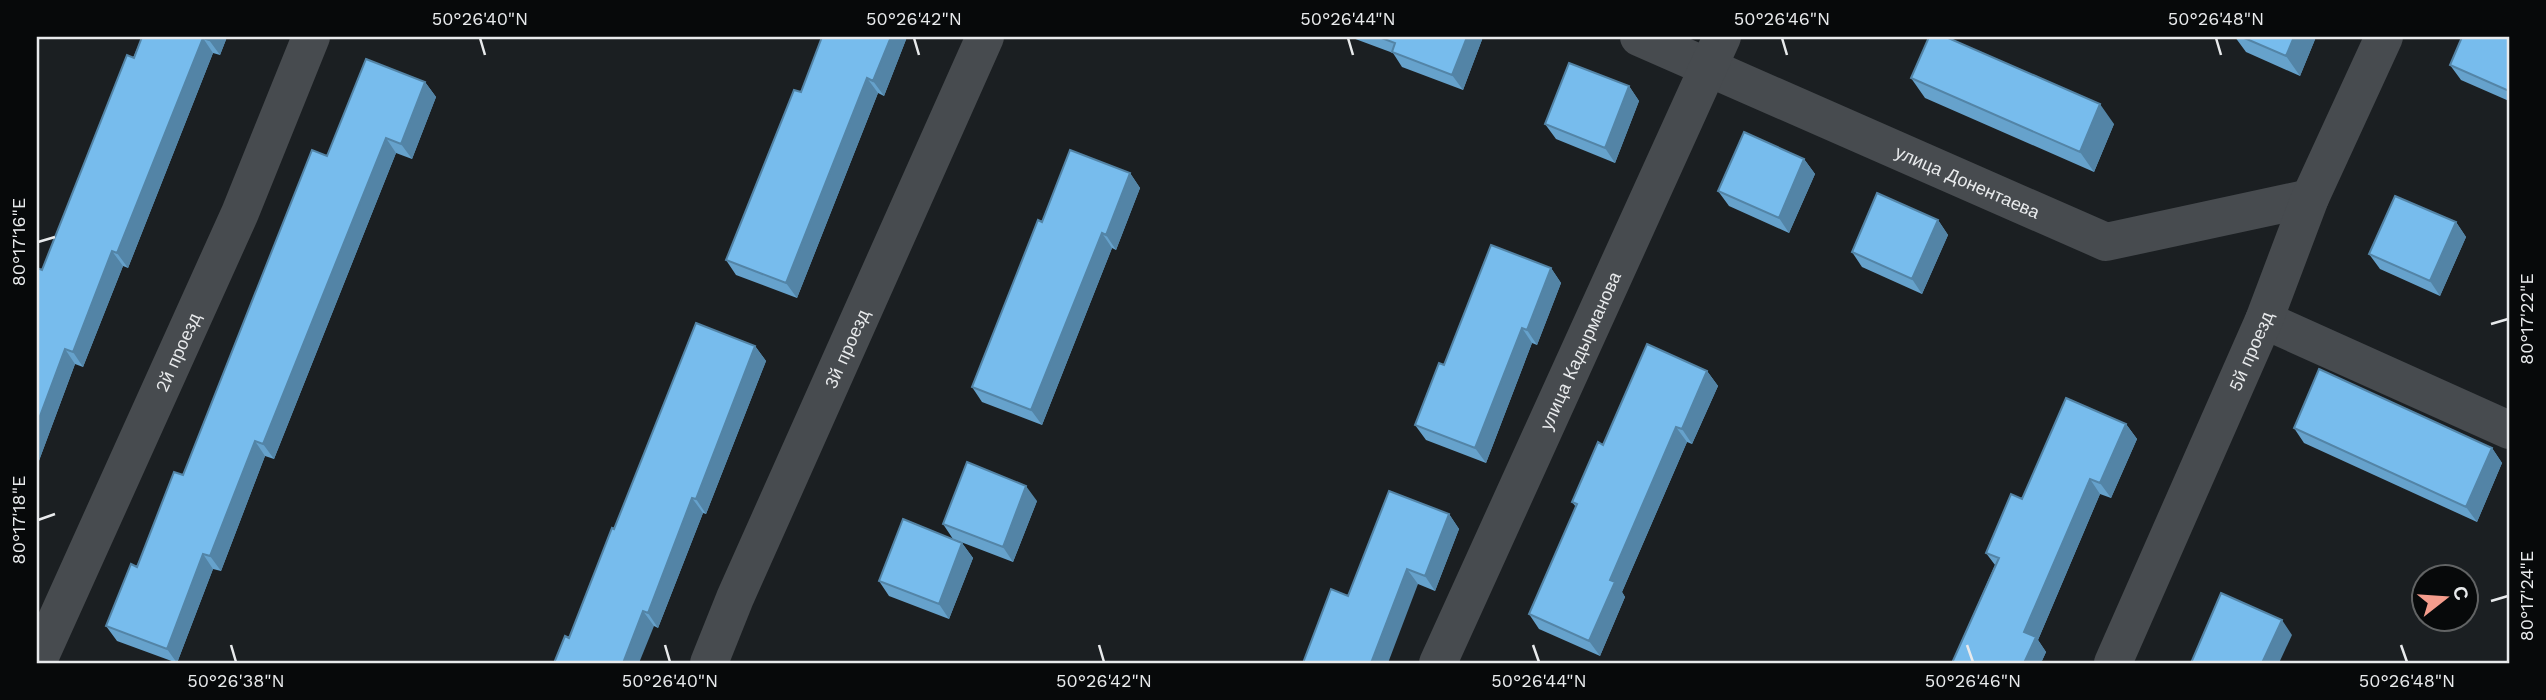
<svg xmlns="http://www.w3.org/2000/svg" width="2546" height="700" viewBox="0 0 2546 700" font-family="'Work Sans',sans-serif">
<style>
.lines{fill:none;stroke-linecap:round;stroke-linejoin:round}
.minor{stroke:#474b4f;stroke-width:38}
.wall{fill:#66a2cc}
.shaded-wall{fill:#5384a6}
.building{fill:#77bced;stroke:#5384a6;stroke-width:2}
.ticks{fill:none;stroke:#e8eaec;stroke-width:2.5}
.labels{text-anchor:middle;dominant-baseline:central;stroke-width:7;stroke-linejoin:round;paint-order:stroke}
.street-label{font-size:18px;fill:#e8eaec;stroke:#07090a}
.neatline{fill:none;stroke:#e8eaec;stroke-width:2.5}
.ticks-label{font-size:18px;text-anchor:middle;fill:#e8eaec}
</style>
<rect width="100%" height="100%" fill="#1b1f22"/>
<g class="lines">
<g class="minor">
<path id="s1" d="M1639 37 2106 242 2310 198"/>
<path d="M2264 320 2509 430"/>
<path id="s2" d="M37 663 240 213 311 37"/>
<path id="s3" d="M709 663 735 598 985 37"/>
<path id="s4" d="M1438 663 1722 37"/>
<path id="s5" d="M2113 663 2264 320 2310 198 2384 37"/>
</g>
</g>
<path class="wall" d="M142 37H227L220 55 213 53 128 268 123 266 83 367 75 364 37 466V268L42 270Z
M907 37 884 96 878 93 797 298 736 275 726 260 801 92Z
M1350 37H1483L1463 90 1402 67 1393 53Z
M2235 37H2316L2300 76 2246 52Z
M2509 37V101L2461 80 2450 65Z
M1911 78 2114 124 2094 172 1925 98Z
M425 82 436 97 412 159 396 153 274 459 265 456 221 571 213 569 177 663 117 641 106 626 183 475 327 156Z
M1629 86 1639 101 1615 163 1556 139 1545 124Z
M1804 159 1815 174 1789 233 1729 206 1718 191Z
M1130 173 1140 188 1116 250 1112 248 1042 425 982 402 972 387Z
M1938 220 1948 235 1922 294 1862 267 1852 252Z
M2456 222 2466 237 2440 296 2380 269 2369 254Z
M1551 268 1561 283 1537 345 1532 343 1486 463 1426 440 1415 425 1444 365Z
M755 346 766 361 706 514 703 513 658 628 654 626 569 638 614 529Z
M1707 371 1718 386 1692 444 1687 442 1622 592 1625 597 1600 656 1539 629 1529 614 1576 507 1572 502 1603 445Z
M2126 424 2137 439 2111 498 2100 494 2038 640 2046 652 2041 663H1952L1995 565 1986 553 2022 499Z
M2294 428 2492 448 2502 463 2477 522 2304 443Z
M1037 501 1013 562 953 539 943 524Z
M1449 514 1459 529 1435 591 1418 584 1348 596Z
M962 543 973 558 949 619 889 596 879 581Z"/>
<path class="shaded-wall" d="M211 37H227L220 55 209 40Z
M891 37H907L884 96 873 81Z
M1467 37H1483L1463 90 1452 75Z
M2294 37H2316L2300 76 2286 56Z
M203 38 213 53 128 268 117 253Z
M867 78 878 93 797 298 786 283Z
M425 82 436 97 412 159 401 144Z
M1629 86 1639 101 1615 163 1605 148Z
M2100 104 2114 124 2094 172 2080 152Z
M386 138 396 153 274 459 263 444Z
M1804 159 1815 174 1789 233 1779 218Z
M1130 173 1140 188 1116 250 1106 235Z
M1938 220 1948 235 1922 294 1912 279Z
M2456 222 2466 237 2440 296 2430 281Z
M1102 233 1112 248 1042 425 1031 410Z
M112 251 123 266 83 367 73 352Z
M1551 268 1561 283 1537 345 1527 330Z
M1522 328 1532 343 1486 463 1475 448Z
M755 346 766 361 706 514 696 499Z
M65 349 75 364 37 466V424Z
M1707 371 1718 386 1692 444 1682 429Z
M2126 424 2137 439 2111 498 2100 483Z
M1676 427 1687 442 1622 592 1625 597 1600 656 1589 641 1610 580Z
M255 441 265 456 221 571 210 556Z
M2492 448 2502 463 2477 522 2466 507Z
M2090 479 2100 494 2038 640 2046 652 2041 663H2024V632Z
M1026 486 1037 501 1013 562 1003 547Z
M692 498 703 513 658 628 648 613Z
M1449 514 1459 529 1435 591 1425 576Z
M962 543 973 558 949 619 939 604Z
M203 554 213 569 177 663 167 649Z
M1407 569 1418 584 1388 663H1371Z
M643 611 654 626 639 663H623Z
M2282 620 2292 635 2279 663H2262Z"/>
<path class="building" d="M142 37H211L209 40 203 38 117 253 112 251 73 352 65 349 37 424V268L42 270 127 55 134 58Z
M822 37H891L873 81 867 78 786 283 726 260 794 90 801 92Z
M1379 37H1467L1452 75 1392 52 1395 43Z
M1929 37H1946L2100 104 2080 152 1911 78Z
M2242 37H2294L2286 56Z
M2462 37H2509V91L2450 65Z
M366 59 425 82 401 144 386 138 263 444 255 441 210 556 203 554 167 649 106 626 131 564 137 567 174 472 183 475 312 150 327 156Z
M1569 63 1629 86 1605 148 1545 124Z
M1744 132 1804 159 1779 218 1718 191Z
M1070 150 1130 173 1106 235 1102 233 1031 410 972 387 1038 220 1042 222Z
M1877 193 1938 220 1912 279 1852 252Z
M2395 196 2456 222 2430 281 2369 254Z
M1491 245 1551 268 1527 330 1522 328 1475 448 1415 425 1439 363 1444 365Z
M696 323 755 346 696 499 692 498 648 613 643 611 623 663H554L565 636 569 638 612 528 614 529Z
M1647 344 1707 371 1682 429 1676 427 1610 580 1615 582 1589 641 1529 614 1577 504 1572 502 1598 442 1603 445Z
M2319 369 2492 448 2466 507 2294 428Z
M2066 398 2126 424 2100 483 2090 479 2024 632 2036 637 2024 663H1952L1999 558 1986 553 2011 494 2022 499Z
M967 462 1026 486 1003 547 943 524Z
M1389 491 1449 514 1425 576 1407 569 1371 663H1303L1331 589 1348 596Z
M903 519 962 543 939 604 879 581Z
M2221 593 2282 620 2262 663H2191Z"/>
<path class="ticks" d="M480 38 485 55M914 38 919 55M1348 38 1353 55M1782 38 1787 55M2216 38 2221 55M38 242 55 237M2491 324 2508 319M38 520 55 514M2491 601 2508 596M231 645 236 662M665 645 670 662M1099 645 1104 662M1533 645 1539 662M1967 645 1973 662M2401 645 2407 662"/>
<g class="labels">
<g class="street-label">
<text stroke="none"><textPath href="#s1" startOffset="359">улица Донентаева</textPath></text>
<text stroke="none"><textPath href="#s3" startOffset="343">3й проезд</textPath></text>
<text stroke="none"><textPath href="#s4" startOffset="343">улица Кадырманова</textPath></text>
<text stroke="none"><textPath href="#s2" startOffset="341">2й проезд</textPath></text>
<text stroke="none"><textPath href="#s5" startOffset="341">5й проезд</textPath></text>
</g>
</g>
<rect width="2546" height="700" fill="none" stroke="#07090a" stroke-width="77"/>
<g transform="translate(2445 598) rotate(73)"><circle r="33" fill="#07090a" stroke="#616364" stroke-width="2"/>
<path d="M0-5L12 26L0 18L-12 26Z" fill="#f59d8d"/>
<text y="-10" font-size="19" font-weight="bold" text-anchor="middle" fill="#e8eaec">С</text>
</g>
<rect x="38" y="38" width="2470" height="624" class="neatline"/>
<g class="ticks-label">
<text x="480" y="25">50°26'40"N</text>
<text x="914" y="25">50°26'42"N</text>
<text x="1348" y="25">50°26'44"N</text>
<text x="1782" y="25">50°26'46"N</text>
<text x="2216" y="25">50°26'48"N</text>
<text transform="translate(19 242) rotate(-90)" y="6">80°17'16"E</text>
<text transform="translate(2527 319) rotate(-90)" y="6">80°17'22"E</text>
<text transform="translate(19 520) rotate(-90)" y="6">80°17'18"E</text>
<text transform="translate(2527 596) rotate(-90)" y="6">80°17'24"E</text>
<text x="236" y="687">50°26'38"N</text>
<text x="670" y="687">50°26'40"N</text>
<text x="1104" y="687">50°26'42"N</text>
<text x="1539" y="687">50°26'44"N</text>
<text x="1973" y="687">50°26'46"N</text>
<text x="2407" y="687">50°26'48"N</text>
</g>
</svg>
